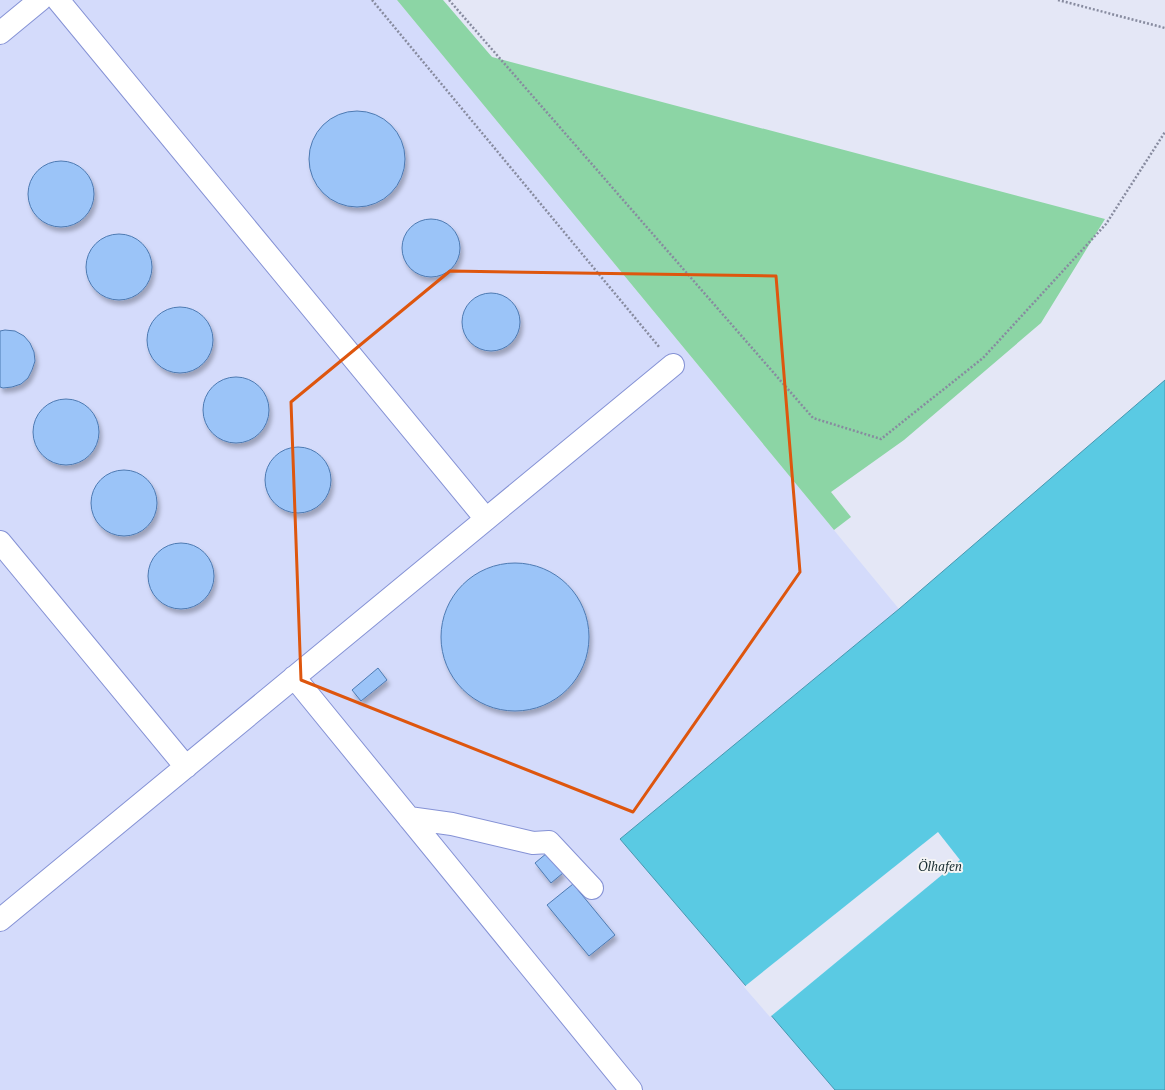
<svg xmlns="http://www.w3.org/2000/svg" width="1165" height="1090" viewBox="0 0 1165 1090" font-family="'PT Serif',serif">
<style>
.built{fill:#d4dbfb}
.green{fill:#8cd5a5}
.water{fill:#5acae3;stroke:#4797b0}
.pier{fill:#e4e7f6}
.building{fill:#9bc4f8;stroke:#4d7ab2;filter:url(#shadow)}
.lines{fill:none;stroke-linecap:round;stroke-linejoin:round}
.minor-casing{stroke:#8592d5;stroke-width:24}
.path{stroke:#878b9f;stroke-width:2.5;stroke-dasharray:2 2;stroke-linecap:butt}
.minor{stroke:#fff;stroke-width:22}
.marked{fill:none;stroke:#de560e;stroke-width:3;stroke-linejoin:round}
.labels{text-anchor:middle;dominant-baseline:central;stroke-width:4;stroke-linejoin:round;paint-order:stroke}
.water-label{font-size:13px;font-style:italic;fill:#192d32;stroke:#f5f5f5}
</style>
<defs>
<filter id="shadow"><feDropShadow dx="2.5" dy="4.5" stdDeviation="2" flood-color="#0004"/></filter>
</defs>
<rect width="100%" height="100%" fill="#e4e7f6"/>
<path class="built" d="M0 0H397L899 609 620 839 835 1090H0Z"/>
<path class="green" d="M397 0H443L492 57 1105 219 1041 323 904 440 831 492 851 517 834 530Z"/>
<path class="water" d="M1165 380V1090H835L620 839 899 609Z"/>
<path class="pier" d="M938 832 960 860 770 1017 744 987Z"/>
<path class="building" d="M309 159a48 48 0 1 1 96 0a48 48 0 1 1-96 0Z
M28 194a33 33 0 1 1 66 0a33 33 0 1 1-66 0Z
M402 248a29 29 0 1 1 58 0a29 29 0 1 1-58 0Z
M86 267a33 33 0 1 1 66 0a33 33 0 1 1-66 0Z
M462 322a29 29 0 1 1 58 0a29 29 0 1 1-58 0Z
M147 340a33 33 0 1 1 66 0a33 33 0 1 1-66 0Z
M5 330 15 331 24 336 30 343 34 352 35 361 32 370 28 378 21 384 12 387 3 388 0 387V331Z
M203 410a33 33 0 1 1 66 0a33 33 0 1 1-66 0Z
M33 432a33 33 0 1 1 66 0a33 33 0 1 1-66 0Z
M265 480a33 33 0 1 1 66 0a33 33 0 1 1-66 0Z
M91 503a33 33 0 1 1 66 0a33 33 0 1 1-66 0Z
M148 576a33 33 0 1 1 66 0a33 33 0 1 1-66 0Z
M441 637a74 74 0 1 1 148 0a74 74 0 1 1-148 0Z
M378 668 387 680 361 701 352 690Z
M547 853 563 873 551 883 535 863Z
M573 884 615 935 589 956 547 905Z"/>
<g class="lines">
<g class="minor-casing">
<path id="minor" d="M58 0 486 519
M0 33 40 0
M0 542 186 767
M294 677 631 1090
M409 818 452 824 533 843 549 842 592 888
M0 920 673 365"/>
</g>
<path class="path" d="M372 0 660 348
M449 0 813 418 881 439 983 358 1106 224 1165 132
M1058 0 1165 28"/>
<use href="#minor" class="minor"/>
</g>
<path class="marked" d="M450 271 776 276 800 572 633 812 301 680 291 402Z"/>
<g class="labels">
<g class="water-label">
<text x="940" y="866">Ölhafen</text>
</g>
</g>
</svg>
